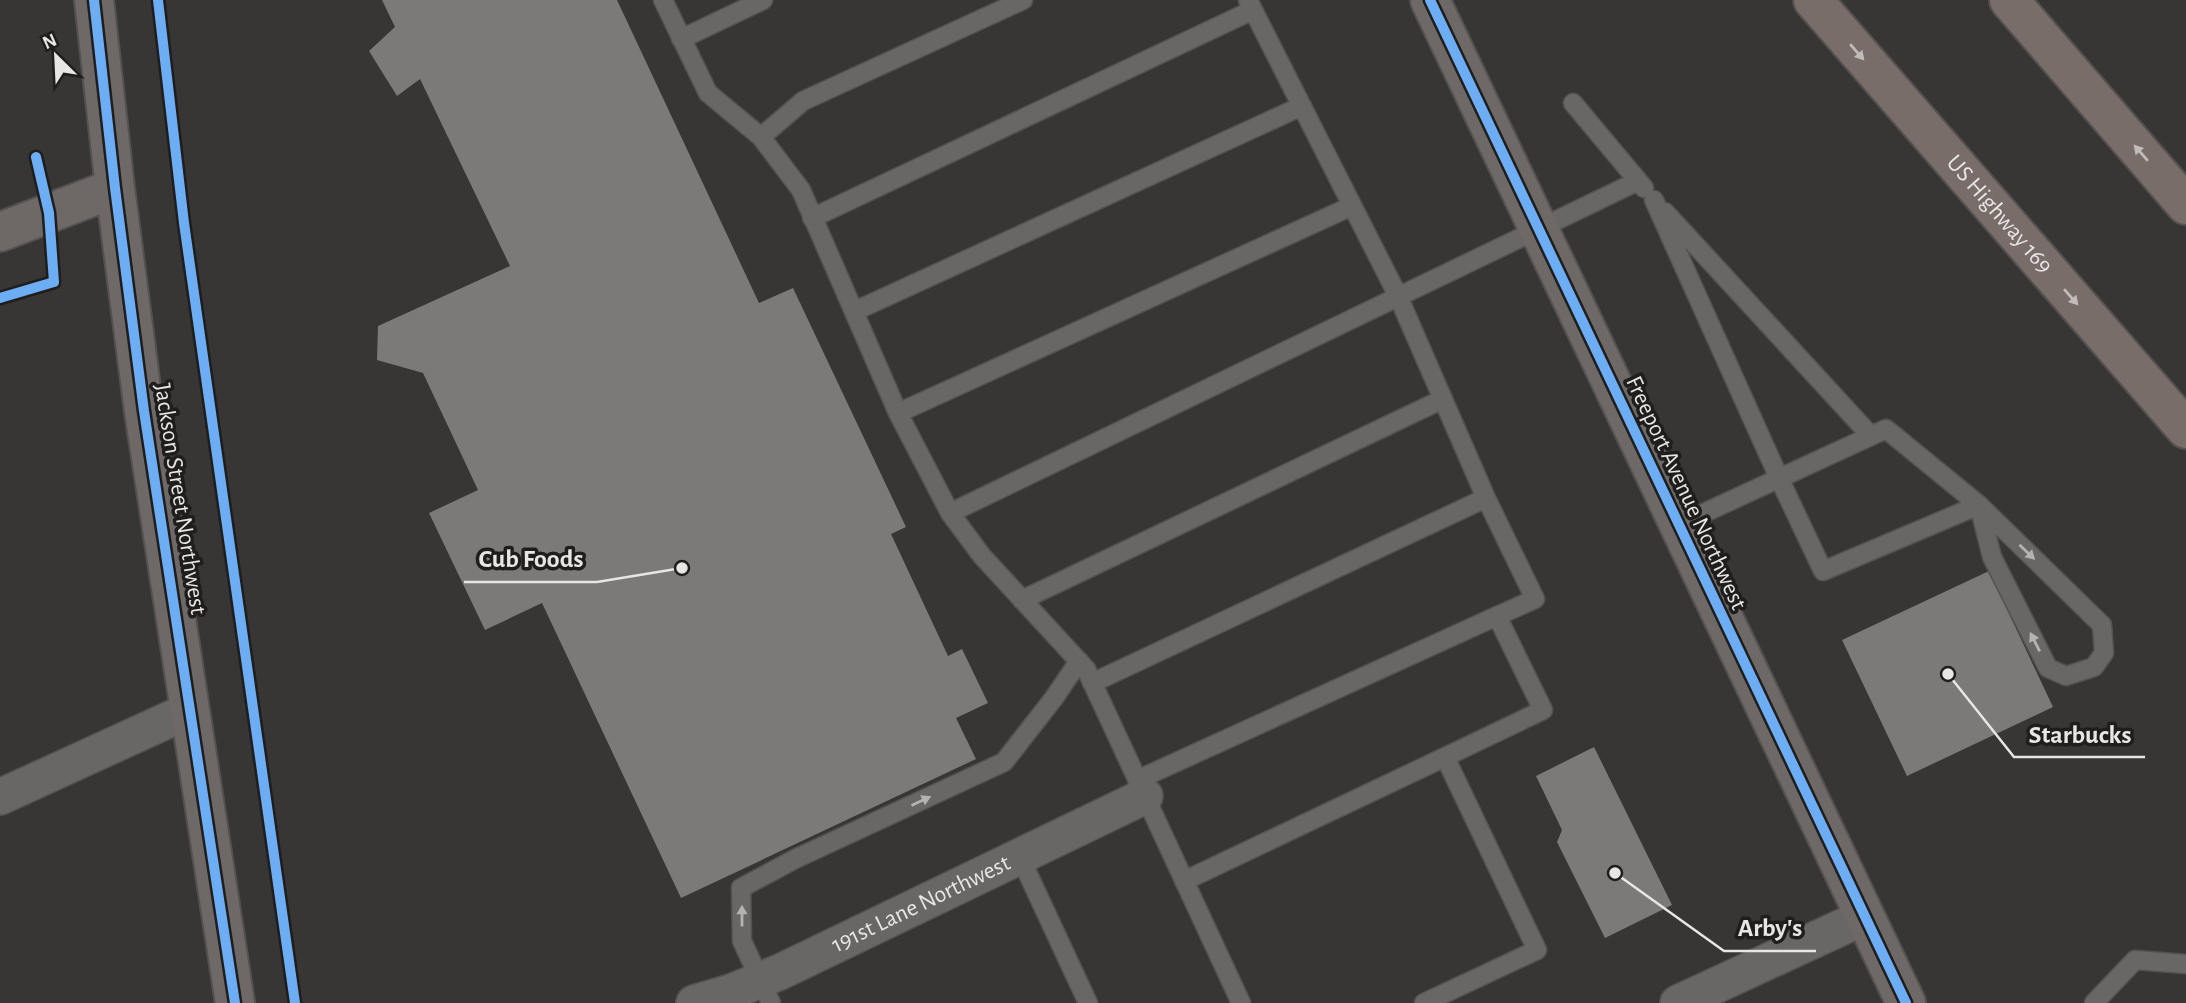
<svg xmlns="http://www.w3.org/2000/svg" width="2186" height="1003" viewBox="0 0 2186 1003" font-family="'Alegreya Sans',sans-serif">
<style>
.building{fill:#7c7a79}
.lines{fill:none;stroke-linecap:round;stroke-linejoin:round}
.lane-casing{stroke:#545251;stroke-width:21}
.street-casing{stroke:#545251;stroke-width:38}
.secondary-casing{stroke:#545251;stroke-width:42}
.highway-casing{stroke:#545251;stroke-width:42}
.lane{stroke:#686765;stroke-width:18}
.street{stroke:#686765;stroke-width:35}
.secondary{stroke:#6e6967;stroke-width:38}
.highway{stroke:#796d6a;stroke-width:38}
.cycleway-casing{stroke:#1f1e1c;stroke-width:15}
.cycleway{stroke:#6dadf4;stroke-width:10}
.oneway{fill:#c1bcba}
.oneway2{fill:#b5b3b2}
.labels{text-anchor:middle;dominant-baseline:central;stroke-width:7;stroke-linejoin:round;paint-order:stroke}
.street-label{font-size:24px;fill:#e8e6e5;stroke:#1f1e1c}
.leader{fill:none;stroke:#e8e6e5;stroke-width:2.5}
.callout-dot{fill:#e8e6e5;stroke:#1f1e1c;stroke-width:2.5}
.callout-label{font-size:26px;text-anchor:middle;font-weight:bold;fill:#e8e6e5;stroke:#1f1e1c;stroke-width:7;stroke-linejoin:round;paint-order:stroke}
</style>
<rect width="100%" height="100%" fill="#383634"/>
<path class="building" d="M382 0H617L759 303 793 288 906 527 891 534 948 656 962 649 988 703 956 718 976 759 681 898 542 603 485 630 429 513 478 490 423 373 377 360 378 326 510 266 420 79 397 96 369 51 395 27Z
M1989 571 2053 707 1907 776 1842 640Z
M1594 747 1672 905 1605 938 1557 842 1562 830 1536 776Z"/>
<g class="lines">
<g class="lane-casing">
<path id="lane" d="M663 0 708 93 761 137 801 190 898 413 950 513 982 556 1086 669 1241 1003
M681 39 763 0
M1573 103 1644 188
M761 137 803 101 1023 0
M1654 200 1779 478 1823 571 1979 505
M1665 212 1871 436
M812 218 1253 10
M855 311 1302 106
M898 413 1352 206
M950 513 1638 181
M1678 525 1886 429 1979 505 2102 625 2104 653 2094 667 2066 676 2048 668 1992 557 1979 505
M1022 600 1443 399
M1092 683 1486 498 1398 296 1248 0
M1137 780 1497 616
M1020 857 1088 1003
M1184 881 1445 757
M771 1003 742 941 741 888 795 859 1004 762 1054 698 1079 661
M1424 1003 1537 950 1445 757 1543 710 1497 616 1535 599 1486 498
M2094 1003 2135 960 2186 964"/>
</g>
<g class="street-casing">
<g id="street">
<path d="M0 797 190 710"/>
<path id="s1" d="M694 1003 731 992 780 972 1145 796"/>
<path d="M1678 1003 1864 917"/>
</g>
</g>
<g class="secondary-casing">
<path id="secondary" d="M94 0 115 188 144 411 235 1003
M1430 0 1906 1003
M0 232 115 188"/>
</g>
<g class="highway-casing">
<g id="highway">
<path id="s2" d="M1813 0 2186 429"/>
<path d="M2009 0 2186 205"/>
</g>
</g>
<use href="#lane" class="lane"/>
<use href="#street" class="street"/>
<use href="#secondary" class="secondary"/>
<use href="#highway" class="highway"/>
<g class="cycleway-casing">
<path id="cycleway" d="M94 0 115 188 144 411 235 1003
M158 0 184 223 295 1003
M1430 0 1906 1003
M0 298 54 282 49 213 36 157"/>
</g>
<use href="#cycleway" class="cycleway"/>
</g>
<defs><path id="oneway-solid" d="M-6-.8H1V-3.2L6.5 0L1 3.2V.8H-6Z" transform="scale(1.75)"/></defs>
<g class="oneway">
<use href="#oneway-solid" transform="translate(1857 52) rotate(49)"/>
<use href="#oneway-solid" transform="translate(2141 153) rotate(-131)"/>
<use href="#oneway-solid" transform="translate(2071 297) rotate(49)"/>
</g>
<g class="oneway2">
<use href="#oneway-solid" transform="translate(2027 552) rotate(44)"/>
<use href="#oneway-solid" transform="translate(2035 642) rotate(-117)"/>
<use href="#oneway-solid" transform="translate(921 801) rotate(-25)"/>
<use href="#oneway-solid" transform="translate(742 916) rotate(-90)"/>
</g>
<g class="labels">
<g class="street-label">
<text stroke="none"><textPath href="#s2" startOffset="284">US Highway 169</textPath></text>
<text transform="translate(1686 493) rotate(65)">Freeport Avenue Northwest</text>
<text transform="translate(180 499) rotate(81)">Jackson Street Northwest</text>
<text stroke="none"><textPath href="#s1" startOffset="248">191st Lane Northwest</textPath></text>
</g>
</g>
<path class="leader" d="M682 568L597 582H464M1948 674L2014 757H2145M1615 873L1724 951H1816"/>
<g class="callout-dot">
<circle cx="682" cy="568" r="7"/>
<circle cx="1948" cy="674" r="7"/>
<circle cx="1615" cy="873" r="7"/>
</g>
<g class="callout-label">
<text x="531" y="567">Cub Foods</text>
<text x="2080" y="743">Starbucks</text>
<text x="1770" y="936">Arby's</text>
</g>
<g transform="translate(56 56) rotate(336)" stroke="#1f1e1c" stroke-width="5" paint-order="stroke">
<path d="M0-5L12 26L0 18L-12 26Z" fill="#e8e6e5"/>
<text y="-10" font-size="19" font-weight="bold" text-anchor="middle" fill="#e8e6e5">N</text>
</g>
</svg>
